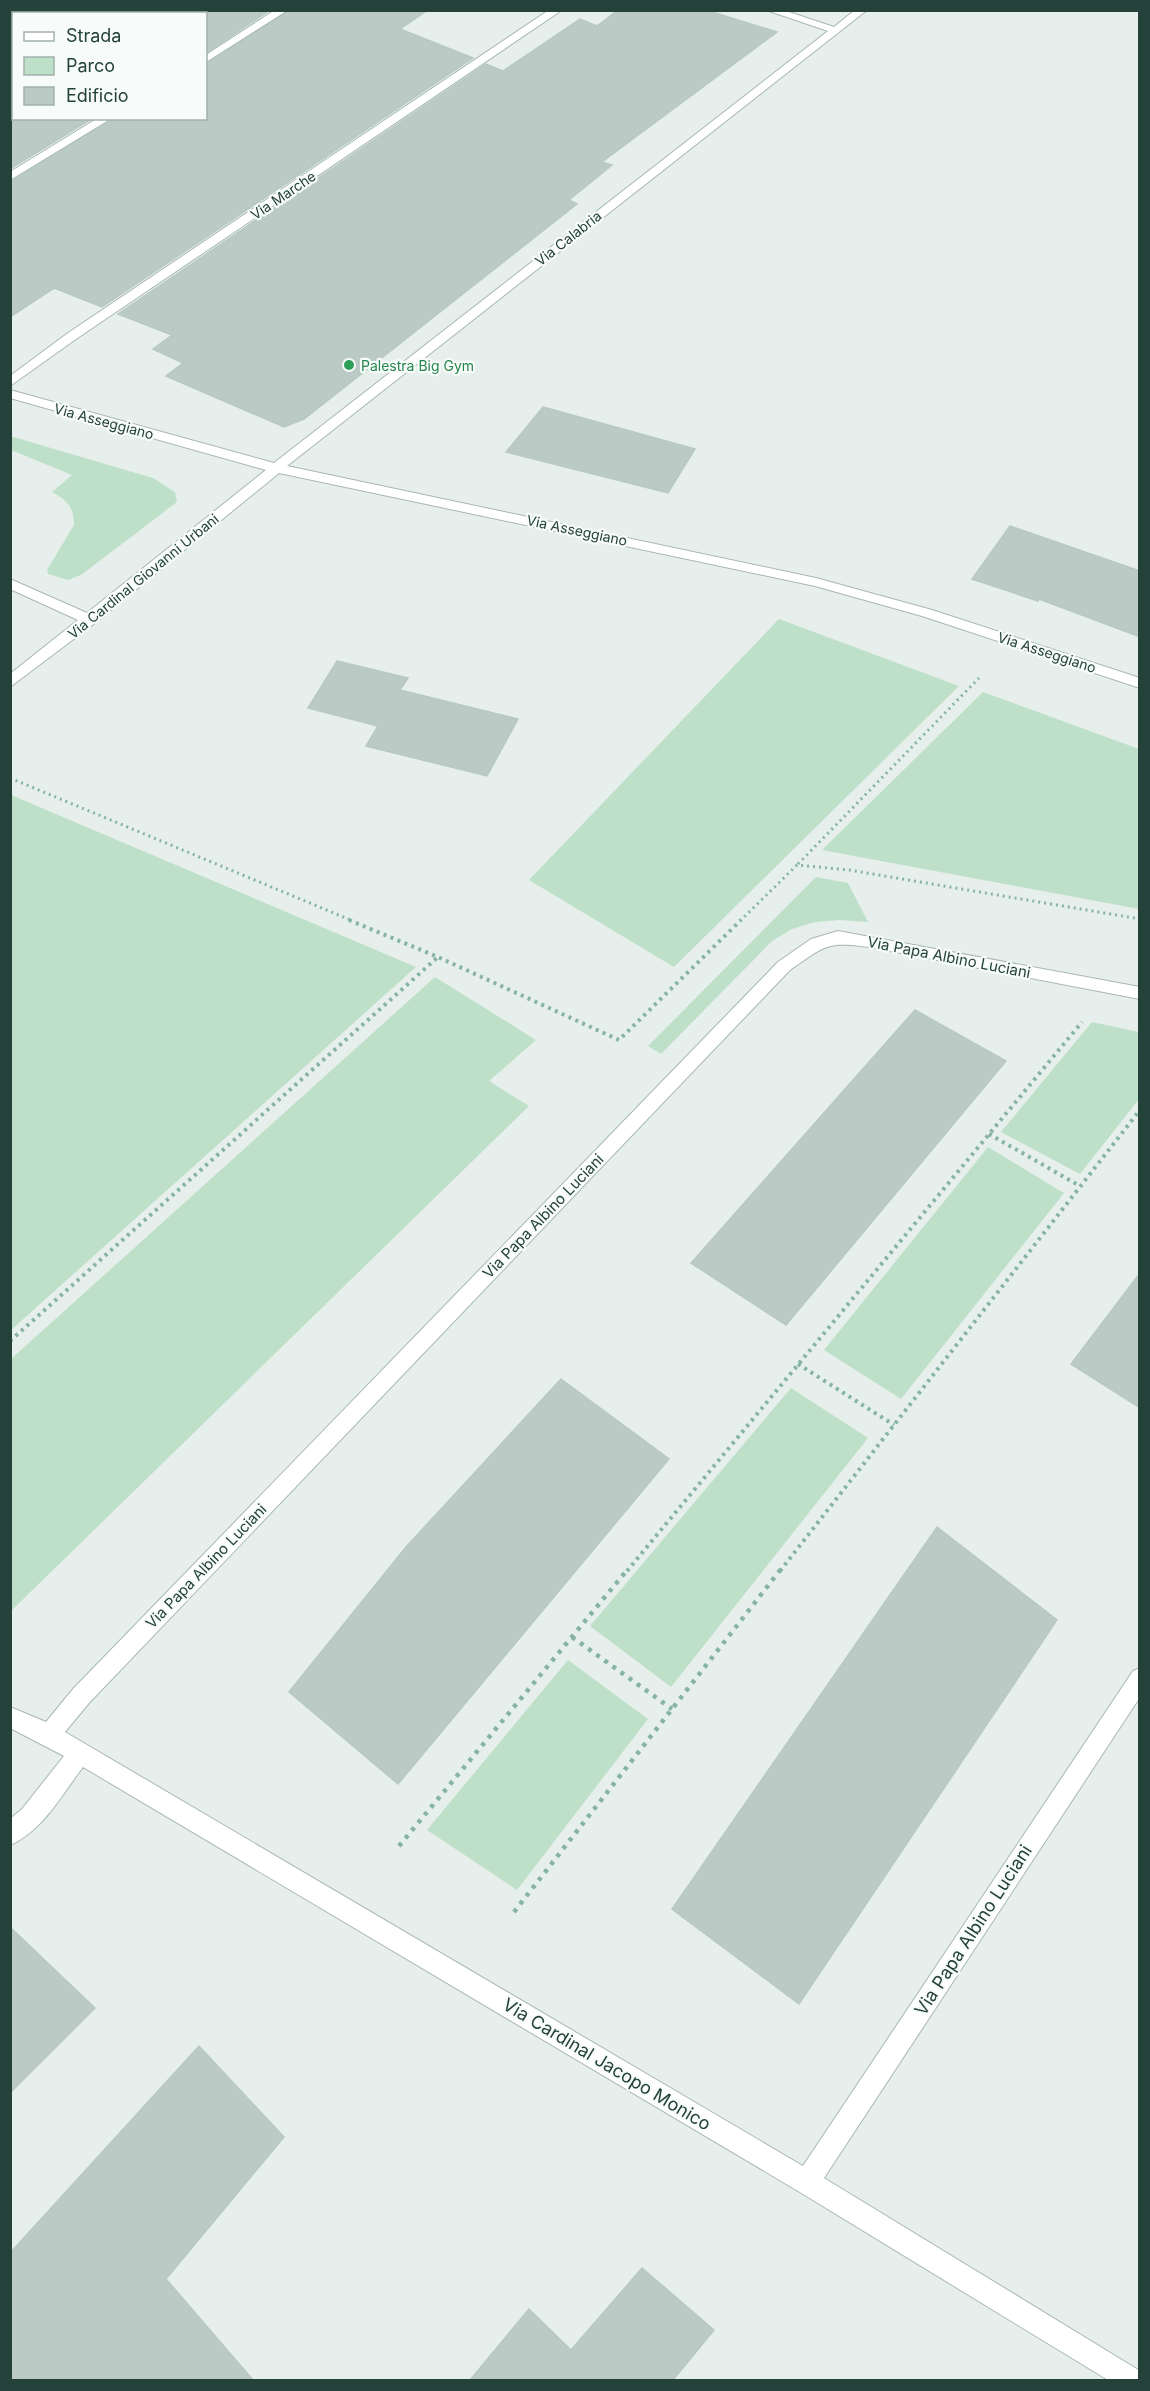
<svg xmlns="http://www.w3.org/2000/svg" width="1150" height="2391" viewBox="0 0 1150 2391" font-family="Inter,sans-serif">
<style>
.built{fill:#d4dfda}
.green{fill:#bfe0c8}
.building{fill:#bbcac4;stroke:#b8c9c2;stroke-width:1.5}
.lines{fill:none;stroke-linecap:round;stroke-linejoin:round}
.minor-casing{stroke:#a8b8b2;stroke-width:2}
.path-far2{stroke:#86b3a5;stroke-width:3;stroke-dasharray:2 4;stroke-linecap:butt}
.path-far1{stroke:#86b3a5;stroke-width:4;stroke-dasharray:3 4.5;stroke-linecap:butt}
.path{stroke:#86b3a5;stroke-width:4.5;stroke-dasharray:4 6;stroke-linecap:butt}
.minor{fill:#fff;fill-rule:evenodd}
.leisure-dot{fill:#2e9e5b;stroke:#f7fbf9;stroke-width:2}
.labels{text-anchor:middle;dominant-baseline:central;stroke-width:4.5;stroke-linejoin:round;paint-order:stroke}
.far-street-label{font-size:14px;fill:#24423a;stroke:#f7fbf9}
.far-leisure-label{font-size:14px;fill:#27864d;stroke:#f7fbf9;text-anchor:start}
.street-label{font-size:15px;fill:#24423a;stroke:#f7fbf9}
.near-street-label{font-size:18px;fill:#24423a;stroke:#f7fbf9}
</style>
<rect width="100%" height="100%" fill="#e6efeb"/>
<path class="built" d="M10 11H240L206 31V14H14L13 75 10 74Z"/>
<path class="green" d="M10 436 153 478 175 492 177 502 81 575 68 580 48 574 47 570 74 525C74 507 67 500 52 492L72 475 11 450Z
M779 619 959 686 674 967 529 880Z
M983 692 1139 749V909L822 850Z
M11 795 416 967 11 1330Z
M816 877 848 883 868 922 840 920 815 922 792 929 772 941 661 1054 648 1046Z
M435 977 536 1040 489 1081 529 1106 11 1611V1359Z
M1092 1022 1139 1032V1099L1080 1174 1001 1132Z
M988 1147 1064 1193 901 1399 824 1350Z
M791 1388 868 1438 671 1687 590 1626Z
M568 1660 648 1719 517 1890 427 1830Z"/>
<path class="building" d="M206 10H270L206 53Z
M290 10H428L400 29 473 58 102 307 54 288 10 317V182L114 118H206V64Z
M618 10H706L777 32 602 162 612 165 569 200 577 204 304 419 284 427 166 376 183 363 153 349 172 335 118 314 486 64 503 71 580 19 597 26Z
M10 118H93L10 169Z
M543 407 695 449 668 493 506 452Z
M1010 526 1140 571V637L1039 599 1038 601 972 579Z
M337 661 408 678 400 690 518 719 487 776 366 746 378 726 308 708Z
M915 1010 1006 1061 786 1325 691 1263Z
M1140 1273V1408L1071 1364Z
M561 1379 669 1459 398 1784 289 1692 406 1547Z
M937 1527 1057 1620 799 2004 672 1909Z
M10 1927 95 2008 10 2093Z
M199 2046 284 2137 166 2279 253 2380H10V2253Z
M642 2268 714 2330 673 2380H470L529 2309 571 2350Z"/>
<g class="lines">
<g class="minor-casing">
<path id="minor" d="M185 10H198L195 14H182Z
M275 10H288L206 62V55Z
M549 10H562L76 339 10 386V376L68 333Z
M766 10H783L834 27 855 10H867L287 466 816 578 932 610 1140 678V688L922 616 815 586 279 473 95 623 10 687V674L78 620 10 589V579L87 613 266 470 10 398V390L274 463 828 31Z
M10 34 14 35V41L10 40Z
M98 118H112L10 180V172Z
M838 931 1140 987V999L869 947C825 941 825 946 790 970L89 1703 65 1732 803 2166 1133 1671 1140 1668V1697L824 2178 1140 2371V2380H1108L798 2191 83 1767C63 1793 42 1832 10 1845V1819L22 1809 64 1756 10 1728V1707L46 1722 73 1689 778 962 811 939Z"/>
</g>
<path class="path-far2" d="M10 778 353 921
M798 864 979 678
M740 921 797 865 849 870 1140 919"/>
<path class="path-far1" d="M349 920 438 957 619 1040 741 920
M989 1134 1080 1186
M10 1341 438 957
M798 1364 894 1425
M627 1571 1082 1022
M780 1571 1140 1110"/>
<path class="path" d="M572 1637 672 1709
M399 1846 628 1569
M514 1912 781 1569"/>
<use href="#minor" class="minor"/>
</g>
<circle class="leisure-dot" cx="349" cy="365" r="6"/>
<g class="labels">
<g class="far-street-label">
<text transform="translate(283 195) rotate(-34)">Via Marche</text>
<text transform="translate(568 238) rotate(-38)">Via Calabria</text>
<text transform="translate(104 421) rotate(15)">Via Asseggiano</text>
<text transform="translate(577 530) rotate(12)">Via Asseggiano</text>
<text transform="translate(143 576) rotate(-39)">Via Cardinal Giovanni Urbani</text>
<text transform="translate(1047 652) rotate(18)">Via Asseggiano</text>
</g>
<g class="far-leisure-label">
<text x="361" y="365">Palestra Big Gym</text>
</g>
<g class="street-label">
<text transform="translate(949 957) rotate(11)">Via Papa Albino Luciani</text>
<text transform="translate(543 1216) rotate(-46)">Via Papa Albino Luciani</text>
<text transform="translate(206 1566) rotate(-46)">Via Papa Albino Luciani</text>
</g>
<g class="near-street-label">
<text transform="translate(973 1930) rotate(-57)">Via Papa Albino Luciani</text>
<text transform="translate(607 2064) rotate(31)">Via Cardinal Jacopo Monico</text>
</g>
</g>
<rect width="1150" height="2391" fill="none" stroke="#24423a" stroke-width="24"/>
<rect x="12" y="12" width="195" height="108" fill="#f7fbf9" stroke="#a3b1ad" stroke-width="1.5"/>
<rect x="24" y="32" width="30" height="9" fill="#ffffff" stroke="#a3b1ad" stroke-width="1.5"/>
<text x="66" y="42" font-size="18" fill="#24423a">Strada</text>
<rect x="24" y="57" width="30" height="18" fill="#bfe0c8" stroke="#a3b1ad" stroke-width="1.5"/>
<text x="66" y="72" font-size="18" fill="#24423a">Parco</text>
<rect x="24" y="87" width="30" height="18" fill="#bbcac4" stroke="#a3b1ad" stroke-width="1.5"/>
<text x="66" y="102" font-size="18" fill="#24423a">Edificio</text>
</svg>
